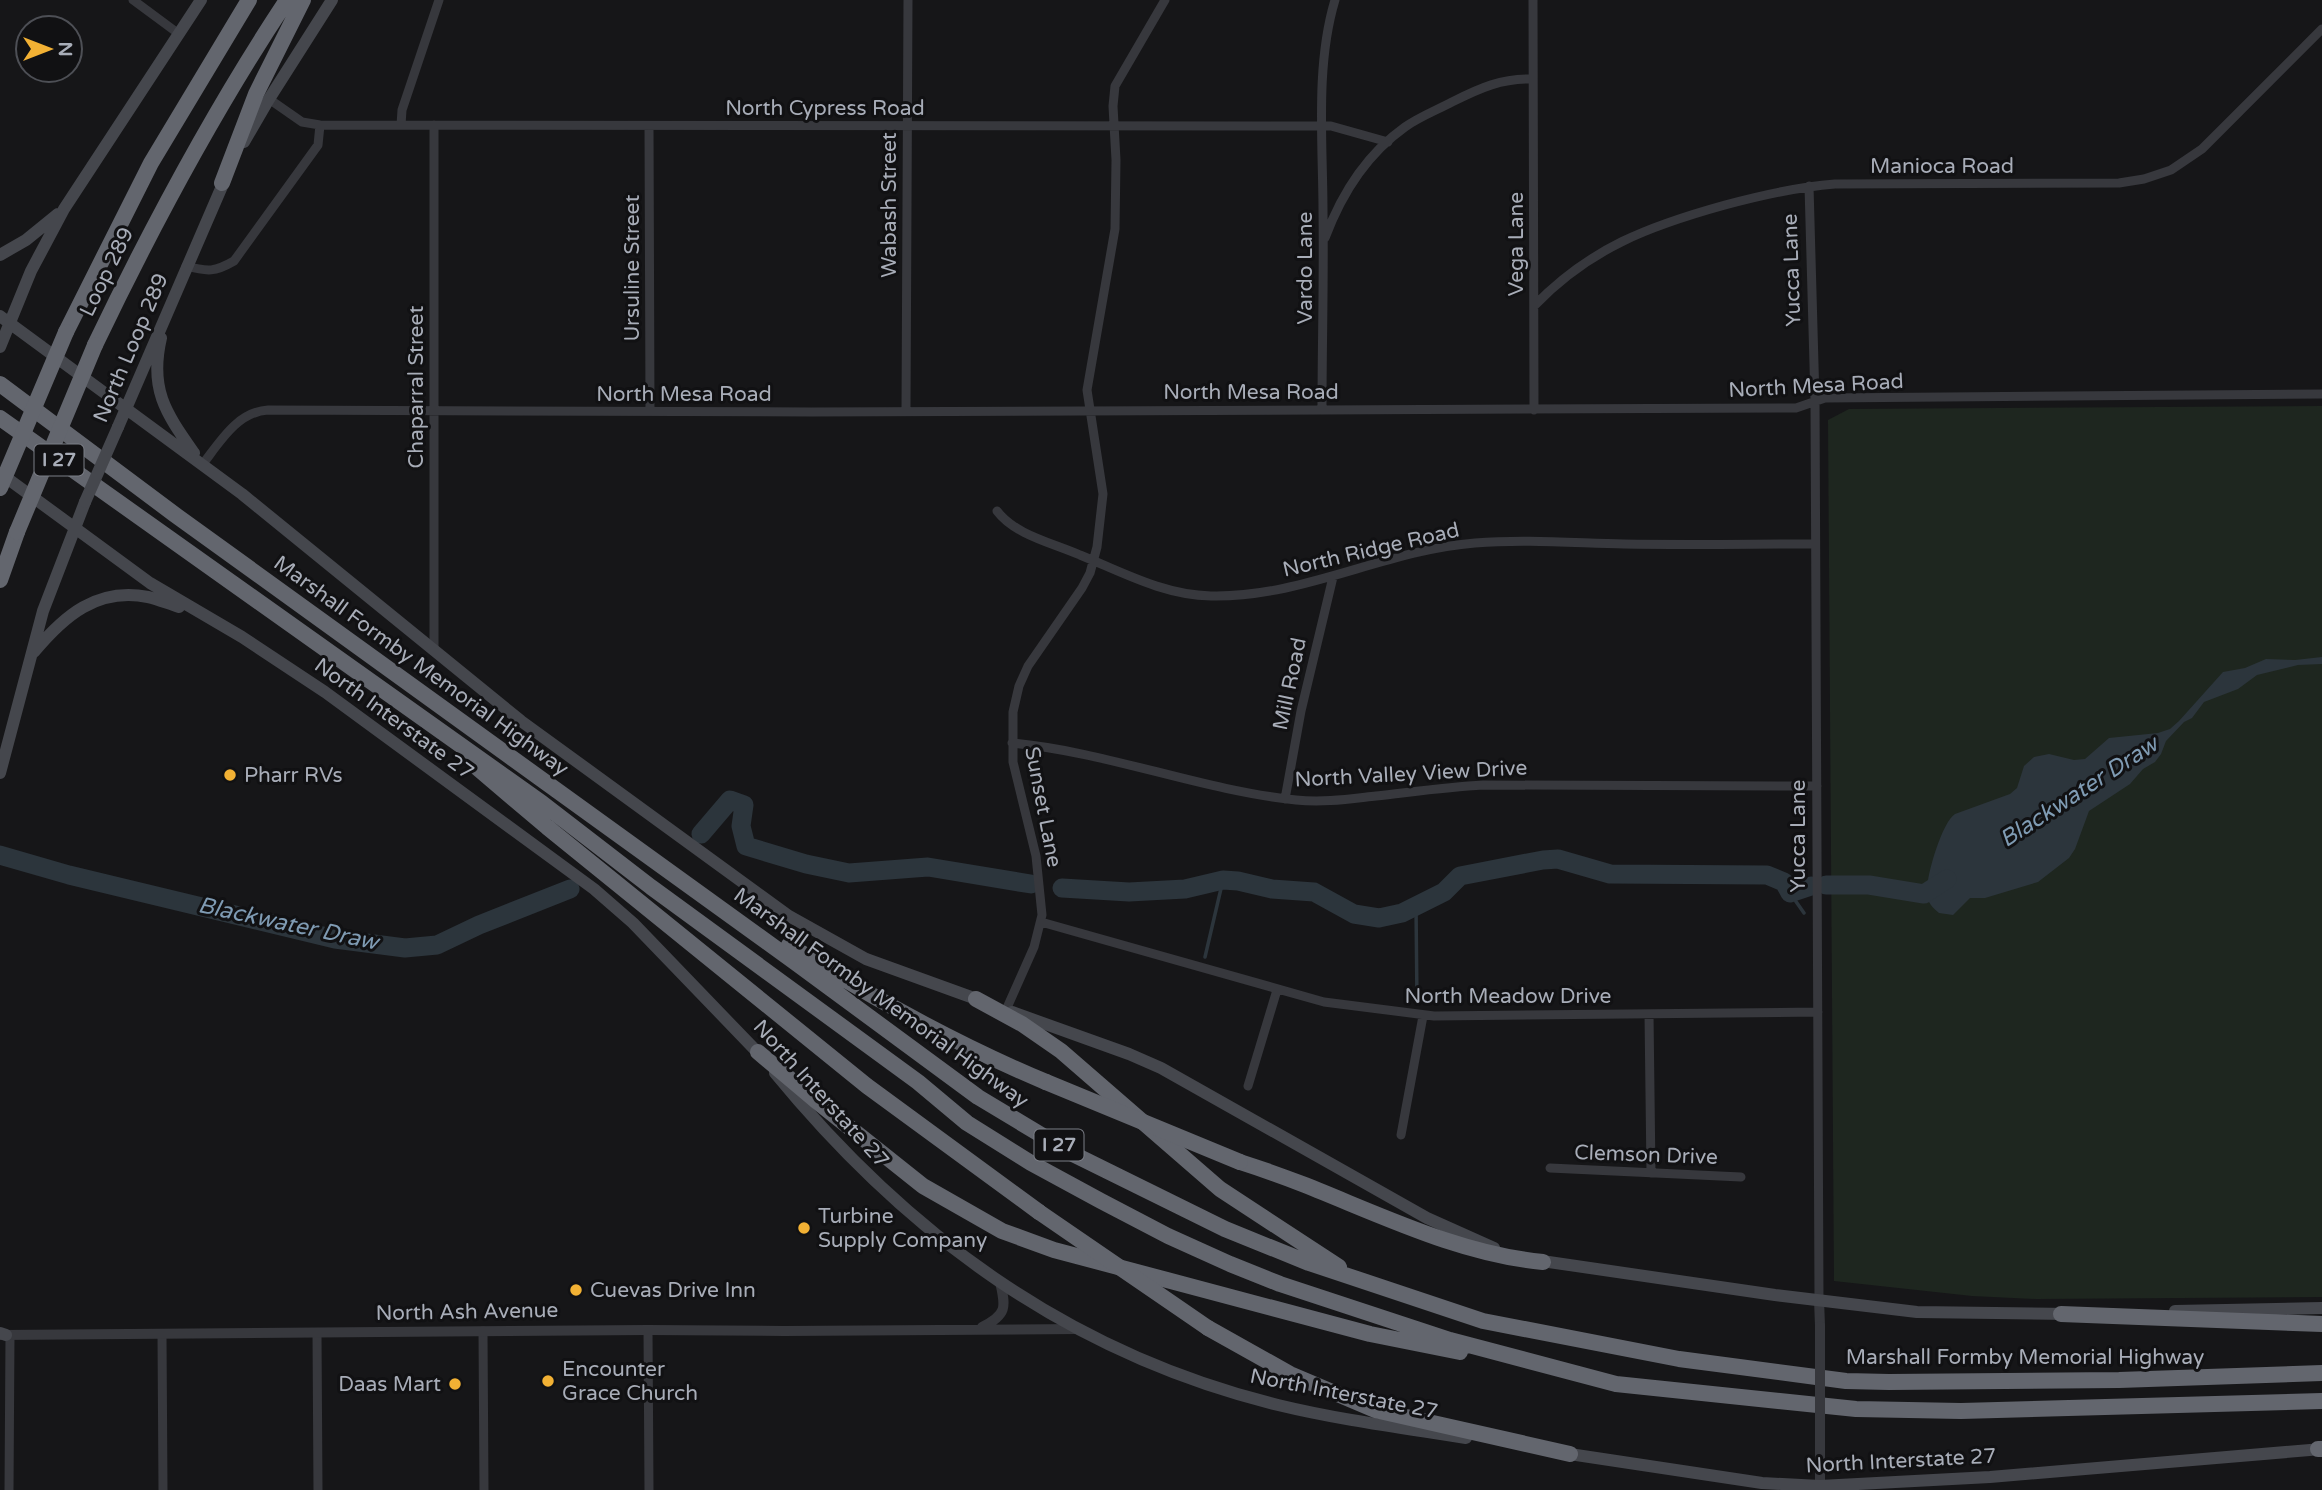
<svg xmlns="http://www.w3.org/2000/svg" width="2322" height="1490" viewBox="0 0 2322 1490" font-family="'Varela Round',sans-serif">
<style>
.green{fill:#1e261f}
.water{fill:#2c353c}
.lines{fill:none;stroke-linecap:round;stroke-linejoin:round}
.stream{stroke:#2c353c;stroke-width:3.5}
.river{stroke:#2c353c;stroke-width:19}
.minor{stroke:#37383d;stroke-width:9}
.tertiary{stroke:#37383d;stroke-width:10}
.secondary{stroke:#45474d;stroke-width:12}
.motorway{stroke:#63666e;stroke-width:16}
.tertiary-bridge{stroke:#37383d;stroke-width:10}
.secondary-bridge{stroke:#45474d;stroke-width:12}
.motorway-bridge{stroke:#63666e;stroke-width:16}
.poi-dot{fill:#f2b134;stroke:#111113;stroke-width:2.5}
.labels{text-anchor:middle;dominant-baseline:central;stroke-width:6;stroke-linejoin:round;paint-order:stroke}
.shield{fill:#111113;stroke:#7b7e86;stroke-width:2}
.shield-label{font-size:19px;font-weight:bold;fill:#a8adb8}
.street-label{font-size:21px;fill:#a8adb8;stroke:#111113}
.poi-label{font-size:21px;fill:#a8adb8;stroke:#111113;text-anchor:start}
.water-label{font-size:23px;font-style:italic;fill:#7f9bb3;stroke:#111113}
</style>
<rect width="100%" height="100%" fill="#161618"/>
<path class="green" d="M2322 406V1297L2036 1299 1972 1296 1834 1281 1828 420 1849 409Z"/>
<path class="water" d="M2322 657V664L2298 665 2257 675 2238 689 2204 702 2192 718 2184 722 2166 741 2161 754 2155 762 2143 769 2130 784 2089 811 2075 849 2069 858 2038 882 1985 898H1970L1953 915 1939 913C1934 909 1927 902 1927 895 1925 879 1942 822 1955 814L2010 794 2017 788 2024 766 2034 757 2049 754 2074 760 2085 759 2109 738 2158 733 2170 729 2179 721 2223 672 2245 668 2266 659 2295 660Z"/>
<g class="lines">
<path class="stream" d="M1790 893 1804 913
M1416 906 1417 1003
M1205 957 1223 880"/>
<path class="river" d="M701 834 730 800 744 805 741 826 746 846 806 864 849 873 928 867 1031 884
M0 855 69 875 335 939 405 948 437 945 479 925 570 889
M1826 885H1869L1924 894 1947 879
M1062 888 1129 892 1185 889 1223 880 1238 881 1272 889 1314 892 1354 914 1379 918 1402 913 1444 892 1460 876 1543 860 1558 859 1610 874 1767 875 1784 882 1790 893 1811 886"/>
<path class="minor" d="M133 0 179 34
M1533 0 1534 410
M269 99 302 122 320 125 1331 126 1388 142
M401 125 402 110 439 0
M649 126 650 411
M1809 186 1815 400 1819 1299
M1325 238C1341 195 1367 154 1405 127 1419 117 1437 110 1452 102 1480 88 1502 78 1533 79
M186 266C208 272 215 272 234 261L318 145 320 125
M1534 306C1590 248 1649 226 1725 205 1762 195 1797 187 1835 184L2119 183 2144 179 2171 170 2202 149 2322 29
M906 410 908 0
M1322 410C1322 344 1324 278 1323 212 1323 144 1315 66 1335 0
M202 465C220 442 237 412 268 410L812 412 1796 408 1825 398 2322 394
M997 511C1015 535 1053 543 1080 555 1122 572 1163 595 1211 596 1302 598 1385 550 1475 543 1525 539 1575 543 1624 544 1688 545 1752 544 1815 544
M434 649V125
M1012 743C1108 752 1200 790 1296 800 1323 803 1349 799 1376 796 1412 792 1447 787 1483 785L1817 786
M1285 799 1301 711 1333 577
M1041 922 1324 1002 1434 1016 1818 1012
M1006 1010 1034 947 1042 915 1036 856 1013 762V712L1019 686 1028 666 1082 588 1090 573 1097 547 1103 494 1087 390 1115 229 1116 160 1113 106 1115 86 1165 0
M1649 1014 1651 1173
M1248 1086 1277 990
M1401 1135 1423 1016
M1550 1168 1741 1177
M648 1330 649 1490
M483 1331 484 1490
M317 1333 318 1490
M162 1335 163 1490
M9 1490 10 1335"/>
<path class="tertiary" d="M1819 1299 1820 1326
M982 1327C1007 1315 1006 1307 1000 1282
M0 1335 648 1330 784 1331 1079 1329
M1820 1462V1490"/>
<path class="secondary" d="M244 142 269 99 332 0
M0 255 26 240 58 214
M0 316 242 494 521 721 789 916 866 959 982 1001
M161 338C149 390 166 413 194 453
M0 347 31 271 64 209 201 0
M118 427 226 177
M0 473 150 583 242 637 325 692 594 889 633 923 764 1059
M34 652C64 616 97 587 148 597 158 599 169 604 179 607
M0 773 43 611 85 502
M1012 1012 1129 1054 1161 1068 1427 1218 1494 1248
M775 1073C909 1236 1070 1354 1278 1405 1340 1420 1403 1428 1466 1438
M1535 1260 1775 1295 1917 1312 2070 1314
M2175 1311 2322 1308
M0 1333 6 1335
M1563 1453 1762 1483 1820 1486 1990 1477 2322 1449"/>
<path class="motorway" d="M222 183 256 94 303 0
M66 332 151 163 249 0
M95 345C152 226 214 110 287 0
M0 384 174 514 796 963 978 1097 1073 1154 1225 1229 1309 1263 1483 1321 1679 1359 1846 1381 1889 1382 2119 1380 2322 1373
M0 418 542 803 651 887 918 1082 967 1123 1031 1163 1101 1201 1168 1236 1230 1264 1280 1284 1450 1340 1616 1384 1856 1409 1961 1411 2322 1401
M0 580 17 532
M475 766 547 827 867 1086 1039 1212
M789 945C872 998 955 1044 1046 1082
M976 999 1022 1024 1061 1051 1220 1189 1339 1267
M758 1052 815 1100 923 1186 1002 1231 1054 1250 1167 1280 1370 1334 1460 1352
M1240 1162C1262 1169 1284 1177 1305 1185 1383 1216 1460 1254 1543 1262
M2061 1314 2322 1324
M1208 1328 1290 1374 1375 1410 1570 1454
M2318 1449H2322"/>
<path class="tertiary-bridge" d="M1820 1326V1462"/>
<path class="secondary-bridge" d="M85 502 118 427"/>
<path class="motorway-bridge" d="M0 488 66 332
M17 532 95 345
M1046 1082 1240 1162
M1039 1212 1208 1328"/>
</g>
<g class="poi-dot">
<circle cx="230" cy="775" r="7"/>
<circle cx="804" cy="1228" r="7"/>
<circle cx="576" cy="1290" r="7"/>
<circle cx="548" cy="1381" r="7"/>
<circle cx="455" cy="1384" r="7"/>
</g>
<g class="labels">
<g class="shield">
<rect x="34.5" y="444.5" width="49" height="31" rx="5"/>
<rect x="1034.5" y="1129.5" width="49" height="31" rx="5"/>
</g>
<g class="shield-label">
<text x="59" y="460">I 27</text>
<text x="1059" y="1145">I 27</text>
</g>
<g class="street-label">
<text x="825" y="108">North Cypress Road</text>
<text x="1942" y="166">Manioca Road</text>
<text transform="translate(889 205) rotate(-90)">Wabash Street</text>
<text transform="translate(1516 244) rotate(-90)">Vega Lane</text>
<text transform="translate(632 268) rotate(-90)">Ursuline Street</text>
<text transform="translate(1305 268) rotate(-90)">Vardo Lane</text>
<text transform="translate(1792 270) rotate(-92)">Yucca Lane</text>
<text transform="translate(107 272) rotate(-64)">Loop 289</text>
<text transform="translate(131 348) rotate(-67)">North Loop 289</text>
<text transform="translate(1816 386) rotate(-3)">North Mesa Road</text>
<text transform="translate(416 387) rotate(-90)">Chaparral Street</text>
<text x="1251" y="392">North Mesa Road</text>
<text x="684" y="394">North Mesa Road</text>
<text transform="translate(1371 550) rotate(-13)">North Ridge Road</text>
<text transform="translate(421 666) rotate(36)">Marshall Formby Memorial Highway</text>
<text transform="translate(1290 684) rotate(-78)">Mill Road</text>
<text transform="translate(394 719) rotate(36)">North Interstate 27</text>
<text transform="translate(1411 774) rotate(-3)">North Valley View Drive</text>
<text transform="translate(1043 807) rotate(79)">Sunset Lane</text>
<text transform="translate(1798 836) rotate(-90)">Yucca Lane</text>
<text x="1508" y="996">North Meadow Drive</text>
<text transform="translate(881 998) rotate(36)">Marshall Formby Memorial Highway</text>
<text transform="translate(821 1094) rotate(48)">North Interstate 27</text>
<text transform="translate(1646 1155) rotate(2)">Clemson Drive</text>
<text transform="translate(467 1312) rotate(-1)">North Ash Avenue</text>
<text x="2025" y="1357">Marshall Formby Memorial Highway</text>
<text transform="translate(1344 1394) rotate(11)">North Interstate 27</text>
<text transform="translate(1901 1461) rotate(-3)">North Interstate 27</text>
</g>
<g class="poi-label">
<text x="244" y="775">Pharr RVs</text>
<text x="818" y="1216">Turbine<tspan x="818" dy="24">Supply Company</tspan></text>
<text x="590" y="1290">Cuevas Drive Inn</text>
<text x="562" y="1369">Encounter<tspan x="562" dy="24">Grace Church</tspan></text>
<text x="441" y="1384" text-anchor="end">Daas Mart</text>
</g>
<g class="water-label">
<text transform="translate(2079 792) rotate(-33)">Blackwater Draw</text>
<text transform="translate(288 924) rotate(12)">Blackwater Draw</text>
</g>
</g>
<g transform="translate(49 49) rotate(90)"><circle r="33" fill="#111113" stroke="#4d4f55" stroke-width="2"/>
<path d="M0-5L12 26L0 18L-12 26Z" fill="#f2b134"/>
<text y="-10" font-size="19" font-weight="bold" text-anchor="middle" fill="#a8adb8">N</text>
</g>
</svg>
